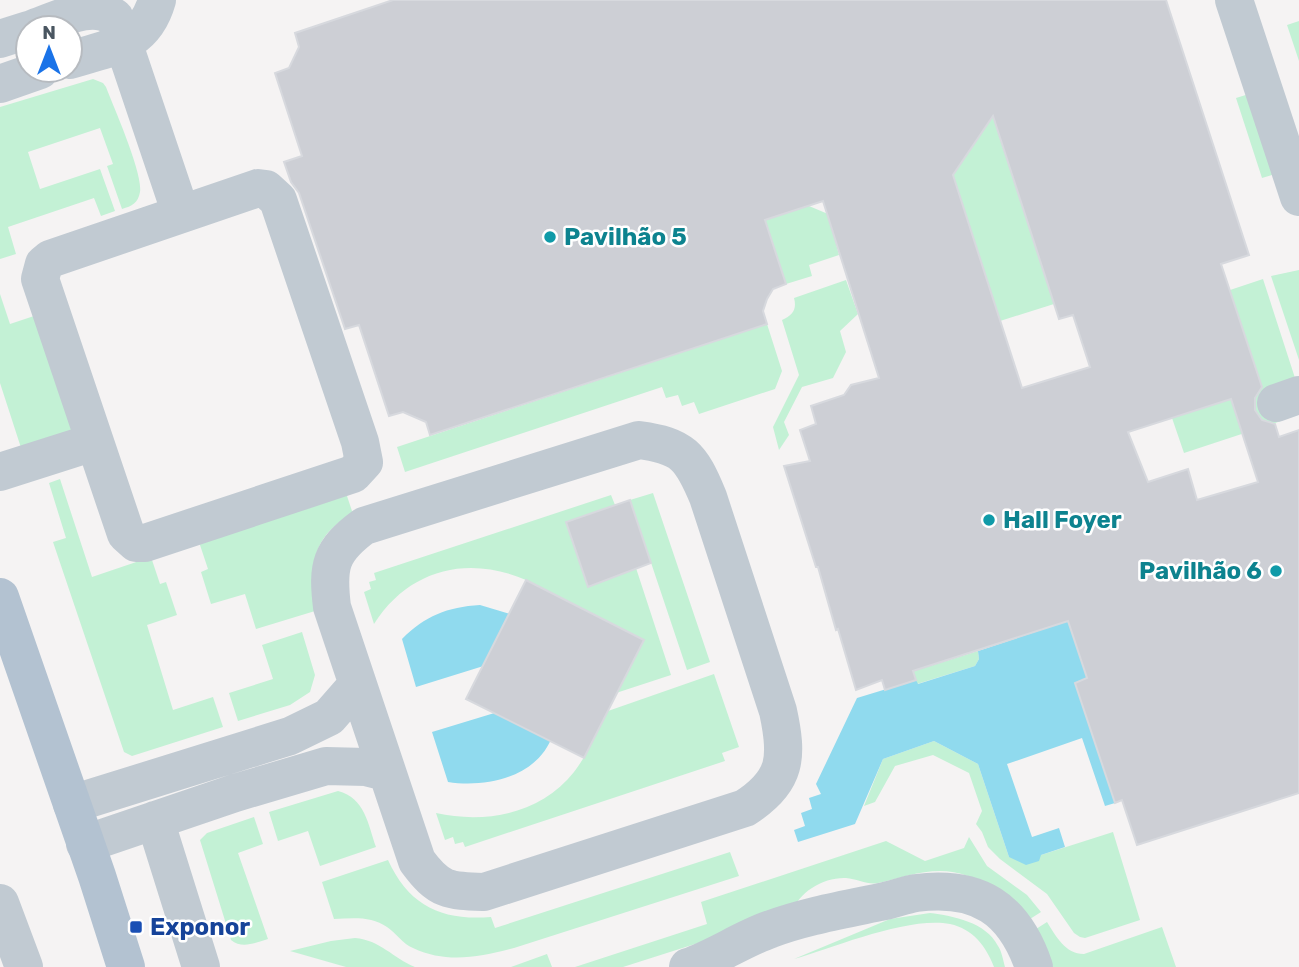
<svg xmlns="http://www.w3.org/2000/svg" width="1299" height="967" viewBox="0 0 1299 967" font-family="Rubik,sans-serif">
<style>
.green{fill:#c3f1d5}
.water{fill:#90daee}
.building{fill:#cdcfd5;stroke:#d7d9de;stroke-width:2;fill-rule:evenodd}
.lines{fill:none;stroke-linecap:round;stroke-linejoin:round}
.minor{stroke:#c1cad2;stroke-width:38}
.major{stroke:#b3c2d1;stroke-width:38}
.culture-dot{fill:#0f9aa8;stroke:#fff;stroke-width:2.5}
.transit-dot{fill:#1a4fb4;stroke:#fff;stroke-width:2.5}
.labels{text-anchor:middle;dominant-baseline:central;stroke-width:5;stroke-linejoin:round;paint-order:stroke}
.culture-label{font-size:24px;font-weight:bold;fill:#0d838f;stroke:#fff;text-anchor:start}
.transit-label{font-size:24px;font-weight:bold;fill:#164399;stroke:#fff;text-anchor:start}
</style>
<rect width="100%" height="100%" fill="#f5f3f3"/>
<path class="green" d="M1299 21V61L1287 25Z
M93 79 103 83 106 87C114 108 143 173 140 192 138 203 132 206 122 209L107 166 113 164 100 128 28 152 40 189 100 169 115 211 101 216 94 198 8 227 16 254 0 259V107Z
M1249 94 1275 174 1262 178 1236 98Z
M986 96 1054 304 1000 321 953 175 976 141Z
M755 189 809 206 828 214 839 255 809 265 812 276 786 284Z
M1299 270V360L1271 276Z
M1263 279 1295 378 1281 421 1184 453 1172 418 1262 386 1238 314 1200 326 1158 314Z
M846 280 858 314 840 331 846 352 833 378 802 387 784 422 789 435 779 450 773 427 799 375 782 320C793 315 797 309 794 298Z
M0 294 10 324 37 315 74 429 24 457 0 383Z
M767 324 782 371 775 389 699 414 694 402 682 406 678 395 666 398 662 387 405 472 397 447Z
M60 479 92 577 151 557 160 584 166 582 177 615 147 625 173 710 213 697 223 727 132 756 124 752 53 542 66 538 49 483Z
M346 493 353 514C311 535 309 569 315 611L256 629 245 594 211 604 201 572 208 569 199 542Z
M653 493 710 662 687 670 630 500Z
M611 495 615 505 566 522 636 568 671 675 616 693 526 580C468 555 409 569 374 624L364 592 371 589 369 582 376 580 374 573Z
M302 632 315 675 310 692 290 705 238 721 229 693 273 679 262 645Z
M978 651 979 659 975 666 917 684 912 667 930 666Z
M714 674 739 747 722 753 725 761 465 847 463 842 455 844 453 837 445 840 436 813C485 824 541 814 574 772 588 754 597 731 608 711Z
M934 741 978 764 1009 857 1041 855 1113 832 1140 920 1085 938 1080 937 1074 933 1047 894 1000 859 988 847 982 832 976 824 982 811 969 773 933 755 895 766 875 802 864 806 883 759Z
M338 791C365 798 368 824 376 847L320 866 308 831 278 841 269 812Z
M254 817 263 844 238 853 268 939C255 943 242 949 231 940L200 840 207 833Z
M969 837 987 866 1027 895 1041 912 1030 919C1014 907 984 883 968 876 937 864 908 876 878 883 868 885 857 879 846 878 824 877 798 892 792 913L623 967H575L707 924 701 902 886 841 925 861 964 848Z
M730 852 739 876 514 948C480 957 447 964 413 948 403 944 396 933 387 927 372 916 353 918 334 919L322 882 388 860C409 906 442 921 491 917L495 928Z
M930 913C953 916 986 922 998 946 1002 952 1003 960 1005 967H994C986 946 973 929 950 924 909 916 835 947 794 959L890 919Z
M1047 922C1056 936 1065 954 1084 954L1162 927 1176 967H1053L1036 929Z
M355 938C380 940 393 958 415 967H346L290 951 331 941Z
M547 954 552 967H511Z"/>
<path class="water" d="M480 605 513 615 548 646 416 687 402 639C425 616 447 607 480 605Z
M1068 621 1087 678 1076 683 1115 803 1105 806 1082 738 1007 764 1032 837 1059 828 1065 847 1041 855 1039 861 1026 865 1009 857 978 764 934 741 883 759 855 824 798 842 794 830 805 826 801 813 812 809 809 798 821 794 816 784 857 698 916 680 918 684 975 666 979 659 978 651Z
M563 692C560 705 558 721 553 734 539 777 487 788 448 782L432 732Z"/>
<path class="building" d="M393 0H1166L1249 255 1221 264 1262 387 1255 398V410L1262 420 1275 424 1279 437 1299 430V793L1137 845 1122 800 1115 803 1075 683 1087 678 1068 621 913 671 916 680 885 690 882 680 856 690 838 629 836 630 818 567H816L784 466 810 461 800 430 816 424 811 406 844 395 851 385 879 378 823 201 765 220 786 284 773 289 767 299 763 311 767 324 430 435 426 422 403 412 389 416 359 325 345 329 299 193 291 182 284 162 302 156 275 73 289 68 299 47 295 33ZM993 116 1059 319 1073 315 1090 367 1022 388 953 175ZM1231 399 1258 482 1197 500 1188 469 1148 482 1128 432Z
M630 500 651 563 588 587 566 522Z
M526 580 644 640 584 758 466 699Z"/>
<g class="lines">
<path class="minor" d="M1234 0 1299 197
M34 28C58 20 93 0 115 18L181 214
M0 39 28 30
M70 60C110 47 144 46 157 0
M0 84 40 70
M258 188 266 189 278 200 360 442 364 462 353 474 145 543H136L126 534 40 279 44 264 50 259Z
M1276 403 1299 395
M639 440C683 446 691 456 708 497L778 711C788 757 787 781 745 808L484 892C449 891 439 891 417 861L332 607C327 566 330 551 364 526Z
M0 472 94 442
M72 804 290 736 329 717 357 685
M155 820 201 967
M85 844 235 793 326 766 366 767 386 772
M0 903 24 967
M688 967C717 957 742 939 771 929 806 916 843 910 880 902 892 900 904 895 916 893 978 885 1014 908 1034 967"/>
<path class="major" d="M0 597 97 876 126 967"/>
</g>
<g class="culture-dot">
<circle cx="550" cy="237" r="7"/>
<circle cx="989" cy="520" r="7"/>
<circle cx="1276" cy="571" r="7"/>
</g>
<rect class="transit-dot" x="129" y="920" width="14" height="14" rx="3.5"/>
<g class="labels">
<g class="culture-label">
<text x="564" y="237">Pavilhão 5</text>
<text x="1003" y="520">Hall Foyer</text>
<text x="1262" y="571" text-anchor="end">Pavilhão 6</text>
</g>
<g class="transit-label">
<text x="150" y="927">Exponor</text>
</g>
</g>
<g transform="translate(49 49)"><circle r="33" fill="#ffffff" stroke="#b7bbc0" stroke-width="2"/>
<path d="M0-5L12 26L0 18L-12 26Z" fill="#1a73e8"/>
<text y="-10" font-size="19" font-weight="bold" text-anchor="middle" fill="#4a5661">N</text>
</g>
</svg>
